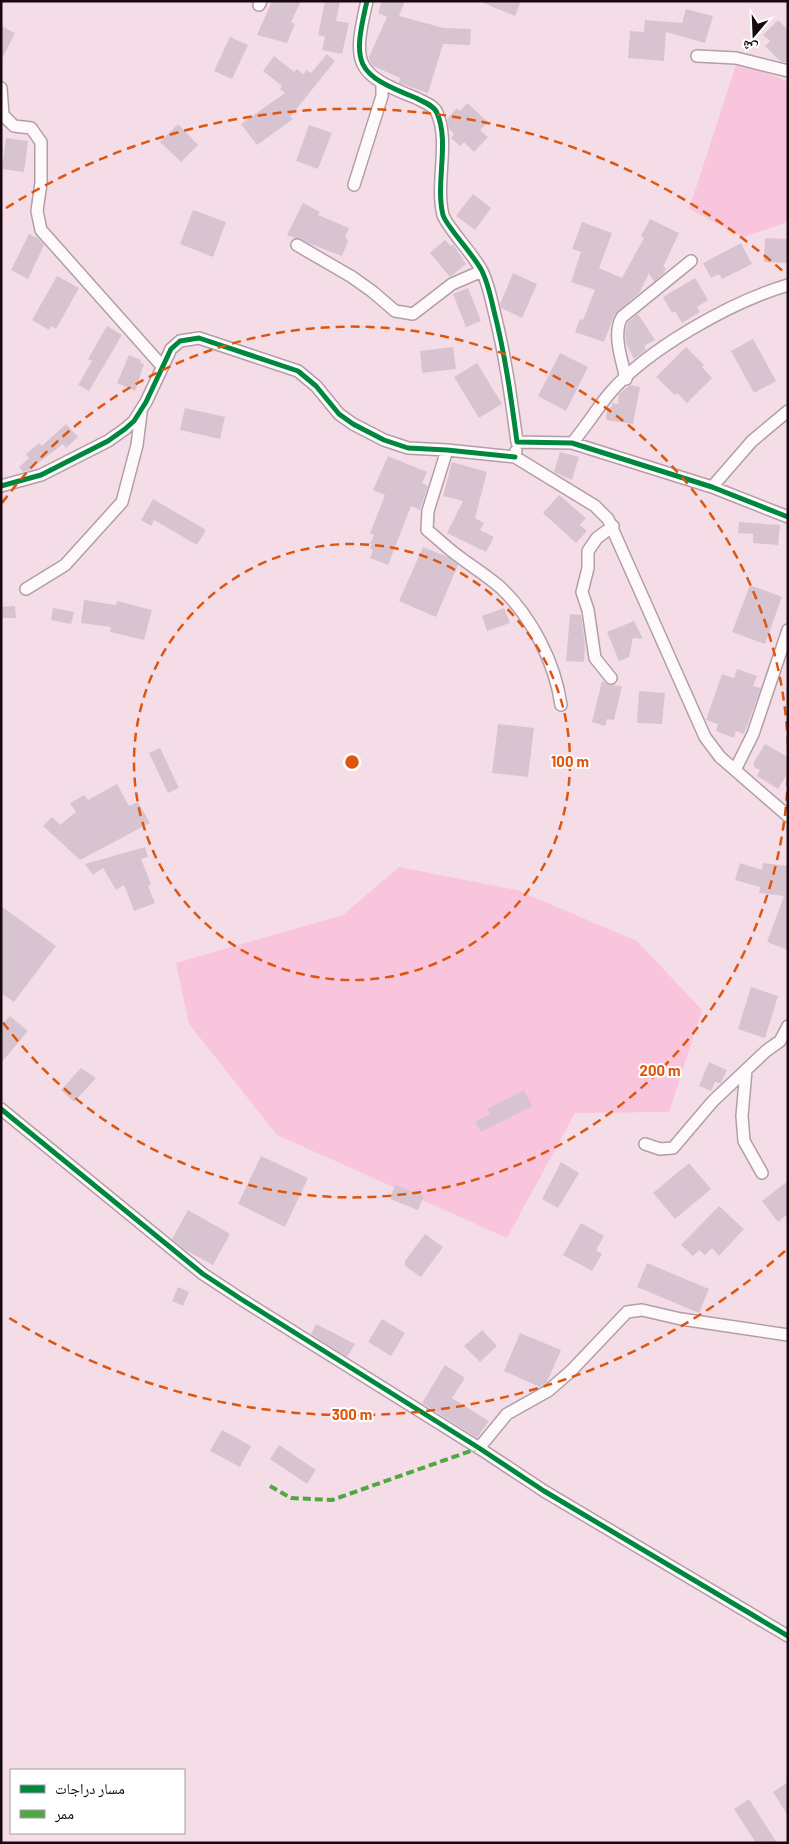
<svg xmlns="http://www.w3.org/2000/svg" width="789" height="1844" viewBox="0 0 789 1844" font-family="Barlow,'Noto Naskh Arabic',sans-serif">
<style>
.green{fill:#f8c5dd}
.building{fill:#d8c4d1}
.lines{fill:none;stroke-linecap:round;stroke-linejoin:round}
.street-casing{stroke:#b29ea7;stroke-width:14}
.street{stroke:#fefafc;stroke-width:11}
.quiet{stroke:#52a742;stroke-width:4;stroke-dasharray:8 4;stroke-linecap:butt}
.cycleway-casing{stroke:#fff;stroke-width:8}
.cycleway{stroke:#00873e;stroke-width:5}
.ring{fill:none;stroke:#de550c;stroke-width:2.5;stroke-dasharray:9 6}
.centre{fill:#de550c;stroke:#fff;stroke-width:2.5}
.ring-label{font-size:15px;text-anchor:middle;font-weight:bold;fill:#de550c;stroke:#fff;stroke-width:4;stroke-linejoin:round;paint-order:stroke}
</style>
<rect width="100%" height="100%" fill="#f5dde8"/>
<path class="green" d="M738 59 788 82V222L743 237 689 209Z
M399 867 517 890 637 941 702 1010 669 1112 575 1113 507 1238 277 1135 189 1024 176 963 343 915Z"/>
<path class="building" d="M272 1H301L291 22 295 24 287 43 257 35Z
M325 1H340L336 21 349 23 342 54 322 50 325 37 318 35Z
M382 1H405L399 16 444 28 471 29 470 45 443 44 428 93 399 83 400 78 373 66 370 61 369 57 387 17 378 13Z
M479 1H521L515 16Z
M686 9 713 16 705 43 666 32 664 61 628 58 630 31 644 32 645 20 682 23Z
M778 20 788 30V63L780 61 765 46 770 41 763 35Z
M1 26 15 33 1 61Z
M230 37 248 45 232 79 214 71Z
M327 54 335 61 290 117 293 119 257 145 241 124 285 93 280 89 282 86 263 71 274 56 294 72 297 69 303 74 307 70 311 73Z
M467 103 488 122 480 130 488 137 474 152 464 142 460 146 451 138 454 134 449 129 447 119 457 108 460 111Z
M178 124 198 145 181 162 160 142Z
M309 125 332 133 318 169 296 161Z
M6 138 28 141 24 172 2 169Z
M473 194 491 208 475 230 456 216Z
M303 203 320 212 318 215 349 228 345 237 348 241 342 256 287 235Z
M193 210 226 222 213 257 180 244Z
M650 219 679 233 663 267 666 268 664 273 654 282 649 273 640 292 615 314 604 342 575 332 580 319 583 320 595 290 571 282 581 252 572 249 582 222 612 233 599 268 622 278 644 238 641 236Z
M29 234 38 238 44 245 28 279 11 270Z
M765 238 788 239V263L764 262Z
M445 240 451 246 453 244 466 264 450 277 430 253Z
M741 243 752 264 722 279 719 274 711 278 703 263Z
M513 273 537 284 522 318 501 308 500 304Z
M57 276 79 288 56 329 51 326 49 330 32 320Z
M695 278 708 300 697 307 700 312 682 323 675 311 672 313 663 297Z
M468 288 481 321 466 327 453 294Z
M638 314 655 340 644 346 646 350 634 359 626 343 625 332 628 322Z
M107 326 122 335 89 391 78 385 92 361 88 359Z
M753 339 776 381 754 393 731 351Z
M453 347 456 369 422 373 420 351Z
M686 347 704 365 702 367 712 378 687 403 677 393 675 395 656 377Z
M560 353 588 367 566 411 538 396Z
M129 355 141 360 140 363 144 364 135 391 117 383Z
M477 363 502 404 479 418 454 377Z
M630 385 640 387 633 424 606 420 607 408 612 407V403L618 404 619 394Z
M185 408 225 417 220 439 180 430Z
M66 424 78 437 66 448 63 444 29 470 23 472 19 467 29 458 26 454 39 443 42 446Z
M560 452 579 457 572 480 554 472Z
M388 456 427 472 422 483 428 486 420 510 411 506 388 565 370 558 373 550 370 548 372 544H370L374 535 370 533 385 495 373 490Z
M452 462 487 472 475 518 484 523 480 530 494 537 486 552 447 533 463 501 443 496Z
M559 495 586 518 580 525 587 531 576 543 543 513Z
M153 499 206 530 197 545 154 520 151 526 141 520Z
M739 522 780 525 778 545 753 543V534L738 533Z
M423 547 448 557 458 565 436 617 399 601Z
M750 585 782 597 765 644 732 632Z
M84 600 116 605 117 601 152 610 144 640 110 632 111 627 81 623Z
M15 606 16 618H1V607Z
M53 608 74 612 71 624 51 620Z
M504 608 510 623 487 631 482 616Z
M570 614 581 615 585 643 584 662 566 661Z
M634 621 643 639 633 638 629 657 619 661 607 632Z
M737 669 757 676 753 686 761 688 744 734 736 731 734 738 716 731 718 724 706 720 722 674 734 678Z
M602 681 609 685 622 686 614 720 607 719 605 726 592 722Z
M639 691 665 693 662 724 637 723Z
M498 724 534 728 528 777 492 773Z
M765 744 788 757V773L778 789 757 776 760 770 754 767V762Z
M160 748 179 788 168 793 149 753Z
M117 784 129 806 138 802 150 823 80 860 43 826 52 817 60 825 76 812 70 803 84 795 88 800Z
M145 847 148 857 141 859 151 884 148 886 155 903 134 911 124 885 116 890 103 868 93 875 85 864Z
M740 863 762 870 763 863 788 866V950L767 942 784 896 759 893 760 887 735 880Z
M1 906 56 946 14 1002 1 993Z
M751 987 778 996 765 1038 738 1029Z
M10 1016 28 1031 1 1063V1026Z
M709 1062 727 1070 721 1083 715 1082 711 1091 699 1086Z
M81 1068 96 1078 74 1102 61 1090Z
M524 1090 532 1106 481 1132 475 1122 490 1114 487 1109Z
M261 1156 308 1178 285 1227 238 1204Z
M561 1162 579 1173 558 1208 542 1199Z
M689 1163 711 1189 675 1219 653 1193Z
M788 1181V1214L778 1222 762 1201Z
M395 1185 424 1196 418 1210 390 1199Z
M719 1206 744 1229 719 1256 712 1248 705 1255 699 1250 693 1256 681 1245Z
M188 1210 230 1234 213 1265 184 1249 172 1239Z
M581 1223 604 1236 596 1250 602 1254 592 1271 563 1255Z
M425 1234 443 1247 421 1277 405 1266V1261Z
M647 1263 709 1289 699 1313 637 1287Z
M178 1287 189 1292 183 1306 172 1301Z
M382 1319 405 1333 391 1356 368 1342Z
M316 1324 355 1344 347 1357 311 1334Z
M482 1330 497 1346 480 1362 464 1346Z
M520 1333 561 1350 547 1382 540 1387 504 1371Z
M445 1365 465 1378 452 1398 489 1421 477 1438 422 1403Z
M222 1430 251 1446 240 1467 210 1451Z
M279 1445 316 1470 307 1484 270 1459Z
M788 1782V1816L773 1792Z
M749 1799 777 1843H756L734 1809Z"/>
<g class="lines">
<g class="street-casing">
<path id="street" d="M367 1C352 65 355 74 416 98 423 102 434 105 437 113 450 142 435 183 443 215 446 226 474 255 482 271 488 283 491 298 494 311 505 354 511 397 517 442L572 443 712 487 788 517
M259 5 261 1
M697 56 736 58 788 71
M1 88 3 115 14 126 31 128 41 142V183L37 211 41 230 162 366
M354 185 382 96V85
M297 245 352 277 373 292 395 311 413 314 452 284 482 271
M626 379C622 360 612 334 622 317L691 261
M572 443C585 428 596 410 609 394 647 349 731 302 788 285
M447 450 428 511 427 530C436 537 444 545 453 552 468 564 485 574 500 587 531 616 555 662 561 705
M516 451 515 457 595 506 608 519 705 737 720 757 788 816
M1 486 41 475 108 441 125 429 134 421 146 402 171 349 180 341 199 338 298 371 316 386 339 414 353 424 384 440 408 448 447 450 515 457
M712 487 752 441 788 411
M26 589 65 565 122 502 137 445 141 413
M611 678 595 658 588 610 582 592 588 568V551L597 538 613 526
M735 770 753 734 788 630
M746 1070 742 1116 744 1141 762 1173
M1 1109 203 1274 241 1299 479 1448 544 1491 788 1636
M645 1144 660 1149 673 1148 713 1101 766 1051 780 1041 788 1026
M479 1448 507 1414 548 1391 571 1371 627 1312 642 1310 681 1319 788 1335"/>
</g>
<use href="#street" class="street"/>
<path class="quiet" d="M270 1486 291 1498 332 1500 479 1448"/>
<g class="cycleway-casing">
<path id="cycleway" d="M367 1C352 65 355 74 416 98 423 102 434 105 437 113 450 142 435 183 443 215 446 226 474 255 482 271 488 283 491 298 494 311 505 354 511 397 517 442L572 443 712 487 788 517
M1 486 41 475 108 441 125 429 134 421 146 402 171 349 180 341 199 338 298 371 316 386 339 414 353 424 384 440 408 448 447 450 515 457
M1 1109 203 1274 241 1299 479 1448 544 1491 788 1636"/>
</g>
<use href="#cycleway" class="cycleway"/>
</g>
<g class="ring">
<circle cx="352" cy="762" r="218"/>
<path d="M788 777A436 436 0 0 1 2 1021M2 503A436 436 0 0 1 788 747"/>
<path d="M785 1251A653 653 0 0 1 6 1316M6 208A653 653 0 0 1 785 273"/>
</g>
<circle cx="352" cy="762" r="8" class="centre"/>
<g class="ring-label">
<text x="570" y="767">100 m</text>
<text x="660" y="1076">200 m</text>
<text x="352" y="1420">300 m</text>
</g>
<rect width="789" height="1844" fill="none" stroke="#190810" stroke-width="5"/>
<rect x="10" y="1769" width="175" height="65" fill="#ffffff" stroke="#a39c9f"/>
<rect x="20" y="1785" width="25" height="8" fill="#00873e" stroke="#a39c9f"/>
<text x="55" y="1794" font-size="15" fill="#190810">مسار دراجات</text>
<rect x="20" y="1810" width="25" height="8" fill="#52a742" stroke="#a39c9f"/>
<text x="55" y="1819" font-size="15" fill="#190810">ممر</text>
<g transform="translate(754 35) rotate(199)" stroke="#ffffff" stroke-width="4" paint-order="stroke">
<path d="M0-4L9 19L0 12L-9 19Z" fill="#190810"/>
<text y="-8" font-size="14" font-weight="bold" text-anchor="middle" fill="#190810">ش</text>
</g>
</svg>
